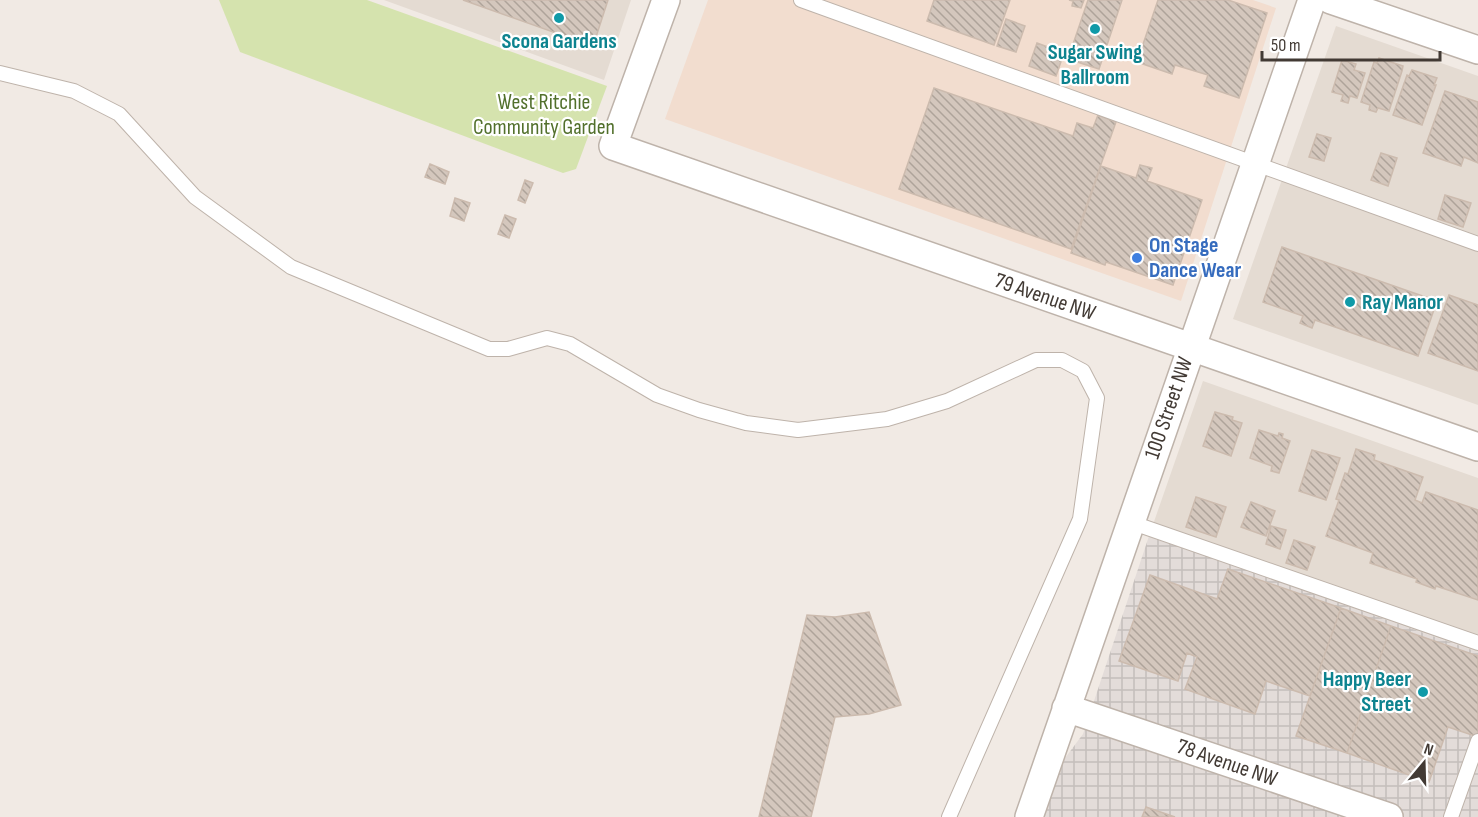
<svg xmlns="http://www.w3.org/2000/svg" width="1478" height="817" viewBox="0 0 1478 817" font-family="'Sofia Sans Condensed',sans-serif">
<style>
.residential{fill:#e4dbd2}
.commercial{fill:#f2ddcf}
.industrial{fill:url(#industrial-grid)}
.green{fill:#d5e3ae}
.building{fill:url(#building-back-hatch);stroke:#ccbbae;stroke-width:1.5}
.lines{fill:none;stroke-linecap:round;stroke-linejoin:round}
.service-casing{stroke:#beb3aa;stroke-width:16}
.minor-casing{stroke:#beb3aa;stroke-width:30}
.service{stroke:#fff;stroke-width:14}
.minor{stroke:#fff;stroke-width:27}
.culture-dot{fill:#0f9aa8;stroke:#fff;stroke-width:2}
.shop-dot{fill:#3f7fe0;stroke:#fff;stroke-width:2}
.labels{text-anchor:middle;dominant-baseline:central;stroke-width:4.5;stroke-linejoin:round;paint-order:stroke}
.culture-label{font-size:22px;font-weight:bold;fill:#0d838f;stroke:#fff}
.park-label{font-size:22px;fill:#52702c;stroke:#fff}
.shop-label{font-size:22px;font-weight:bold;fill:#366cbe;stroke:#fff;text-anchor:start}
.street-label{font-size:22px;fill:#423a34;stroke:#fff}
</style>
<defs>
<pattern id="industrial-grid" width="8" height="8" patternUnits="userSpaceOnUse" patternTransform="scale(1.5)"><rect width="8" height="8" fill="#e3dcd9"/><path d="M0 4h8M4 0v8" fill="none" stroke="#c4bebb"/></pattern>
<pattern id="building-back-hatch" width="6" height="6" patternUnits="userSpaceOnUse" patternTransform="scale(1.5)"><rect width="6" height="6" fill="#d4c7bd"/><path d="M-1 5l2 2M0 0l6 6M5-1l2 2" fill="none" stroke="#aea39a"/></pattern>
</defs>
<rect width="100%" height="100%" fill="#f1eae4"/>
<path class="residential" d="M384 0H631L604 80Z
M1336 26 1478 76V405L1233 319Z
M1203 381 1478 478V652L1149 536Z"/>
<path class="commercial" d="M708 0H1253L1276 8 1181 301 665 119Z"/>
<path class="industrial" d="M1149 536 1478 652V817H1021L1083 734Z"/>
<path class="green" d="M219 0H367L607 86 576 169 563 173 240 52Z"/>
<path class="building" d="M463 0H608L596 37 584 43Z
M934 0H1010L994 45 927 21Z
M1069 0H1084L1081 8 1072 6 1073 1Z
M1088 0H1122L1099 69 1068 59Z
M1158 0H1228L1267 13 1239 98 1204 86 1208 75 1175 65 1172 74 1137 62Z
M1006 19 1025 26 1016 52 997 46Z
M1037 43 1064 53 1056 76 1029 66Z
M1379 58 1403 66 1402 71 1389 111 1378 108 1376 112 1369 110 1370 105 1361 102 1374 62 1377 63Z
M1342 60 1356 64 1354 70 1365 73 1357 98 1350 96 1348 103 1341 101 1343 95 1332 92Z
M1412 70 1437 78 1434 85H1436L1422 125 1393 115 1407 75 1409 76Z
M934 88 1073 136 1077 123 1093 128 1098 115 1116 122 1071 249 899 189Z
M1445 91 1478 102V163L1464 157 1461 166 1423 153Z
M1317 134 1331 138 1324 161 1309 157Z
M1381 153 1397 158 1388 186 1371 180Z
M430 164 449 172 445 184 425 177Z
M1140 165 1152 168 1147 181 1202 200 1173 285 1106 262 1105 265 1071 253 1101 166 1136 178Z
M525 180 533 183 525 203 518 200Z
M1445 195 1471 203 1463 227 1438 219Z
M455 198 470 203 464 221 450 216Z
M505 215 516 219 509 238 498 234Z
M1282 247 1437 301 1418 356 1315 320 1312 328 1300 323 1303 316 1263 302Z
M1449 295 1478 305V371L1428 353Z
M1215 412 1233 417 1232 420 1242 423 1231 456 1203 446Z
M1259 430 1278 436 1279 433 1283 434 1282 438 1290 441 1279 473 1271 471 1272 466 1250 458Z
M1356 449 1375 455 1374 460 1423 477 1415 500 1422 503 1426 492 1478 510V600L1436 586 1435 589 1416 582 1417 579 1370 563 1373 553 1326 536 1339 500 1336 499 1345 473 1348 474Z
M1312 450 1340 458 1326 500 1299 491Z
M1196 497 1226 507 1216 537 1186 527Z
M1251 502 1275 511 1266 536 1241 527Z
M1271 526 1286 530 1280 549 1266 544Z
M1294 540 1315 547 1307 570 1286 563Z
M1228 569 1341 608 1310 696 1266 681 1255 714 1185 689 1197 657 1187 653 1178 681 1119 661 1150 575 1217 599Z
M1341 608 1391 626 1347 753 1296 736Z
M869 612 901 705 869 714 835 717 811 817H759L807 615 835 617Z
M1391 626 1478 656V737L1448 727 1429 782 1347 753Z
M1391 626 1478 656V737L1448 727 1429 782 1347 753Z
M1146 807 1175 817H1142Z"/>
<g class="lines">
<g class="service-casing">
<path id="service" d="M801 0 1478 244
M0 73 74 91 119 114 195 197 291 267 489 349H508L547 338 570 344 657 395 699 410 746 423 798 430 887 419 947 401 1036 360H1062L1083 371 1097 398 1080 519 949 817
M1130 522 1478 643
M1451 817 1478 741"/>
</g>
<g class="minor-casing">
<path id="minor" d="M666 0 613 146 1478 447
M1331 0 1478 50
M1066 708 1389 817
M1029 817 1312 0"/>
</g>
<use href="#service" class="service"/>
<use href="#minor" class="minor"/>
</g>
<g class="culture-dot">
<circle cx="559" cy="18" r="6"/>
<circle cx="1095" cy="29" r="6"/>
<circle cx="1350" cy="302" r="6"/>
<circle cx="1423" cy="692" r="6"/>
</g>
<circle class="shop-dot" cx="1137" cy="258" r="6"/>
<g class="labels">
<g class="culture-label">
<text x="559" y="41">Scona Gardens</text>
<text x="1095" y="52">Sugar Swing<tspan x="1095" dy="25">Ballroom</tspan></text>
<text x="1362" y="302" text-anchor="start">Ray Manor</text>
<text x="1411" y="679" text-anchor="end">Happy Beer<tspan x="1411" dy="25">Street</tspan></text>
</g>
<g class="park-label">
<text x="544" y="102">West Ritchie<tspan x="544" dy="25">Community Garden</tspan></text>
</g>
<g class="shop-label">
<text x="1149" y="245">On Stage<tspan x="1149" dy="25">Dance Wear</tspan></text>
</g>
<g class="street-label">
<text transform="translate(1045 297) rotate(19)">79 Avenue NW</text>
<text transform="translate(1169 408) rotate(-71)">100 Street NW</text>
<text transform="translate(1227 763) rotate(19)">78 Avenue NW</text>
</g>
</g>
<g transform="translate(1424 763) rotate(19)" stroke="#ffffff" stroke-width="4.5" paint-order="stroke">
<path d="M0-4.5L10 22L0 15L-10 22Z" fill="#423a34"/>
<text y="-9" font-size="16" font-weight="bold" text-anchor="middle" fill="#423a34">N</text>
</g>
<path d="M1262 51v9h178v-9" fill="none" stroke="#423a34" stroke-width="3"/>
<text x="1271" y="51" font-size="18" fill="#423a34" stroke="#ffffff" stroke-width="4.5" paint-order="stroke">50 m</text>
</svg>
